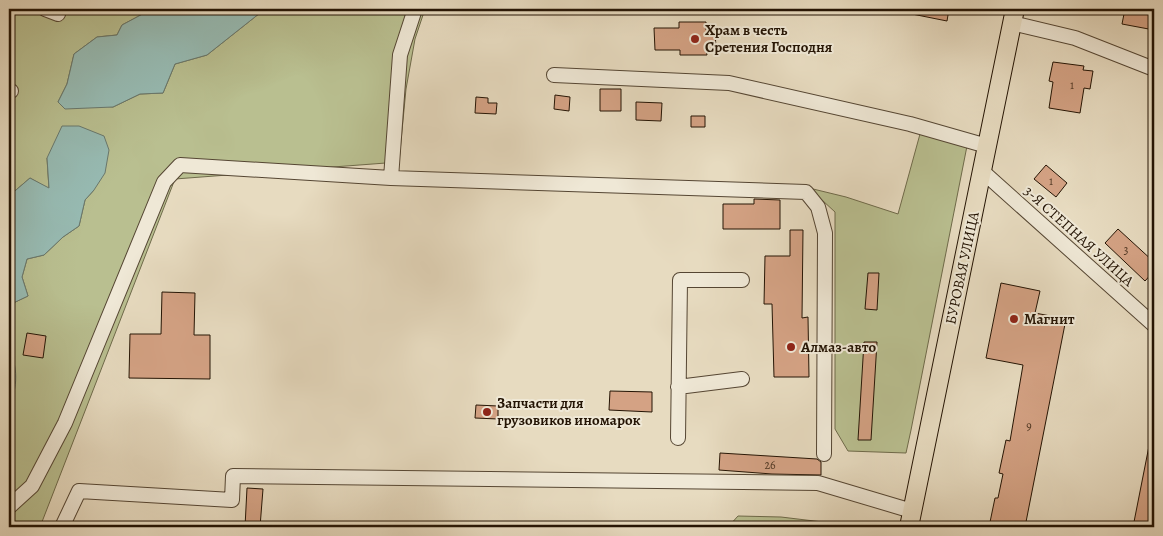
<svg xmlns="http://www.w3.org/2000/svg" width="1163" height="536" viewBox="0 0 1163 536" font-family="Alegreya,serif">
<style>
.green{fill:#b9bf90;stroke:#6e6a4a}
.water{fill:#97bbb3;stroke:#69786d}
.building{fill:#d4a284;stroke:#241404}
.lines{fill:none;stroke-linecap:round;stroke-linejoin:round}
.minor-casing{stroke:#554633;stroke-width:16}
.major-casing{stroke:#241404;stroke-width:20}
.minor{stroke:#efe8d6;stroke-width:14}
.major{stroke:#e7dbc0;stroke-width:18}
.poi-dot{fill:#8f2418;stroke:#efe8d6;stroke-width:2}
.labels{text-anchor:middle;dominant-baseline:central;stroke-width:4;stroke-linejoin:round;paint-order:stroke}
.number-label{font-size:12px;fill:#503824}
.poi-label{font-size:15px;font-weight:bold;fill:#241404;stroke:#efe8d6;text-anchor:start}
.street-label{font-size:15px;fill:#241404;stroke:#efe8d6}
</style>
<rect width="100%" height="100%" fill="#e7dbc0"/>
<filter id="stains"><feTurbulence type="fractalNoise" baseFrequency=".004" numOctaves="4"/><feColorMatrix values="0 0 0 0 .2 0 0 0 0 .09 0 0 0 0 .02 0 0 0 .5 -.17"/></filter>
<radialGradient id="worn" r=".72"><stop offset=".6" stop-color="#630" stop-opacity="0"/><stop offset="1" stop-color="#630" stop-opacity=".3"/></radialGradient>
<path class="green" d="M9 9H152L122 25 117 35 97 37 74 54 67 84 58 102 113 107 140 94 163 93 175 64 207 55 265 9H425L415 39 406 89 399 162 175 179 40 527H9V403L13 397 12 356 9 352V305L28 296 22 277 27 259 44 255 63 237 79 226 85 200 94 190 47 158 49 189 30 178 9 196Z
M920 134 967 146 911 430 906 453 848 451 835 429V212L809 188 846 197 898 214Z
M738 516 781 517 864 527H728Z"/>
<path class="water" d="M152 9H265L207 55 175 64 163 93 140 94 113 107 65 109 58 102 67 84 74 54 97 37 117 35 122 25Z
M62 126H79L104 136 109 150 105 173 94 190 85 200 79 226 63 237 44 255 27 259 22 277 28 296 9 305V196L30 178 49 188 47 158Z
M9 352C18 363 18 391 9 403Z"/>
<path class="building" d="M913 9H949L947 21 912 14Z
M1125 9H1154V30L1122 24Z
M679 22H706V30H715L716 49H706L707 55H680V50H655L654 28H679Z
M1053 62 1084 66 1083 70 1093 71 1090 89 1084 88 1080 113 1049 108 1053 82 1049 81Z
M600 89H621V111H600Z
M555 95 570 97 569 111 554 109Z
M476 97 488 98V103H497L496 114 475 113Z
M636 102 662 103 661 121 636 120Z
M691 116H705V127H691Z
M1046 165 1067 183 1056 197 1034 179Z
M754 199 780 200V229H723V204H754Z
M1118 229 1154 262V271L1145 281 1105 243Z
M790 230H803L802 318 808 317 809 377H774L772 304H764L765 256H790Z
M868 273H879L877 310 865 309Z
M1001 283 1040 291 1035 313 1066 319 1025 527H989L995 498H998L1003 474 999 473 1006 440 1010 441 1023 365 986 358Z
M162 292 195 293 194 335H210V379L129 378 130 334H161Z
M27 333 46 336 43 358 23 355Z
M864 342H877L871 440H858Z
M610 391 652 392V412L609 410Z
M476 405 498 406V419L475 418Z
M1149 446H1154V527H1133Z
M720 453 817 459 821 462V475L772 474 719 470Z
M247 488 263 489 260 527H245Z"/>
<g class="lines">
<g class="minor-casing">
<path id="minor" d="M45 9 58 14
M1012 23 1075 38 1154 69
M554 75 729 83 910 124 987 146
M9 91H11
M982 171 1154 325
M391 178 400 55 415 9
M678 387 742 379
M678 438 680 280H742
M9 507 32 486 65 423 164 182 180 165 391 178 806 192 818 207 825 233 824 454
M62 527 79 491 232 500 233 476 818 483 912 511"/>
</g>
<g class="major-casing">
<path id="major" d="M909 527 1015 9"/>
</g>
<use href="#minor" class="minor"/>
<use href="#major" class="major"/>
</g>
<g class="poi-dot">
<circle cx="695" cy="39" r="5"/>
<circle cx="1014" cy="319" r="5"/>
<circle cx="791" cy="347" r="5"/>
<circle cx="487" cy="412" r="5"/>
</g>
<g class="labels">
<g class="number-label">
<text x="1072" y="85">1</text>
<text x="1051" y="181">1</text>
<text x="1126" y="250">3</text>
<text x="1029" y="426">9</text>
<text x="770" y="465">26</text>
</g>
<g class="poi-label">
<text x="705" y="30">Храм в честь<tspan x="705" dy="17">Сретения Господня</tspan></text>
<text x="1024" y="319">Магнит</text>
<text x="801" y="347">Алмаз-авто</text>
<text x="497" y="403">Запчасти для<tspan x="497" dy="17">грузовиков иномарок</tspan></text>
</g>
<g class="street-label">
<text transform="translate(1079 236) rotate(42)">3-Я СТЕПНАЯ УЛИЦА</text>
<text transform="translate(962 268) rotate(-78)">БУРОВАЯ УЛИЦА</text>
</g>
</g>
<rect width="1163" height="536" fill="none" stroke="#e7dbc0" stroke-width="30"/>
<rect x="10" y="10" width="1143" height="516" fill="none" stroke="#241404" stroke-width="2.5"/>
<rect x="15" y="15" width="1133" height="506" fill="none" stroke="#241404"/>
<rect width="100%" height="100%" filter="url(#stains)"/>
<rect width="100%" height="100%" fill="url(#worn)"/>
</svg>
